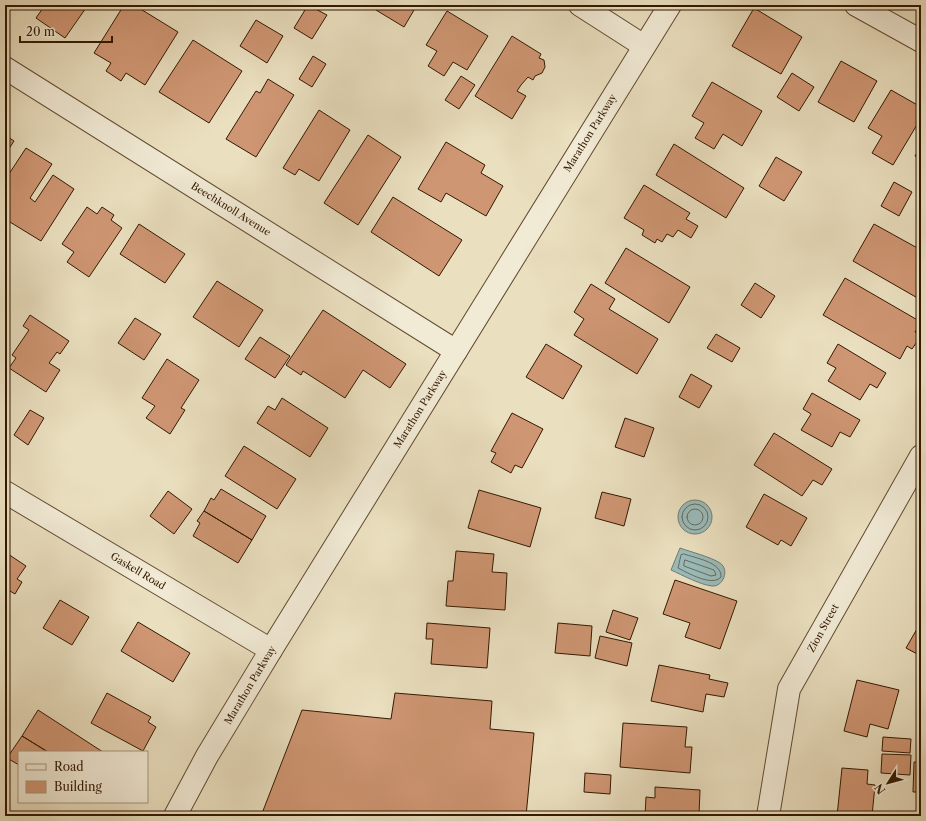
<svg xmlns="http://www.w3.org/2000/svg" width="926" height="821" viewBox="0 0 926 821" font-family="'Libre Caslon Text',serif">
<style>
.water{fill:#9abbba;stroke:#717a70}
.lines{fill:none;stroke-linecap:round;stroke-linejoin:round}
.shore{stroke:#666a5e;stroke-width:1}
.building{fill:#cf9673;stroke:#331901}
.minor-casing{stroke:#614a30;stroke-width:24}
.tertiary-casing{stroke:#614a30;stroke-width:24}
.minor{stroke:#f1ead5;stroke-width:22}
.tertiary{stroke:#f1ead5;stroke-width:22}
.labels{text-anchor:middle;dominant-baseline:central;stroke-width:3;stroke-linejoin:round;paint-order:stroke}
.street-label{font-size:10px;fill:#331901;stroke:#f1ead5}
</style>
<rect width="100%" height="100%" fill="#eadfbf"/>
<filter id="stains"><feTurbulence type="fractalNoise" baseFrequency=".005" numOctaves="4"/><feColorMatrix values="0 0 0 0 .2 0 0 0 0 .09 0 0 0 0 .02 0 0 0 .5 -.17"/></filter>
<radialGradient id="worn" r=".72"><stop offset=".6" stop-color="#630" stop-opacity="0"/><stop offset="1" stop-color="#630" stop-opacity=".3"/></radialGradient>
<path class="water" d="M678 517a17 17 0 1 1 34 0a17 17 0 1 1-34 0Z
M680 548C691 552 711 557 720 563 730 570 723 587 712 586 701 585 682 575 671 570Z"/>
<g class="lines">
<path class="shore" d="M682 517a13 13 0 1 1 26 0a13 13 0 1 1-26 0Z
M687 517a8 8 0 1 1 16 0a8 8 0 1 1-16 0Z
M684 554C695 558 722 562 721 577 712 587 688 573 678 568L681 555Z
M685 560 714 570 716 575 711 576 684 566Z"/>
</g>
<path class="building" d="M45 5H88L65 38 36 18Z
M124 5H134L178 32 145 85 126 73 121 81 106 71 111 63 94 53Z
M308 5 327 15 312 39 294 28Z
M379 5H417L404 27 376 10Z
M754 8 802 37 781 74 732 46Z
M447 11 488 36 467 70 453 62 444 76 428 66 437 51 426 45Z
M256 20 283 36 267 63 240 46Z
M512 36 541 54 539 58 544 60 545 67 542 73 535 76 533 80 528 77 521 85 517 91 526 96 512 119 475 96Z
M193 40 242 71 209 123 159 92Z
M313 56 326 64 312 87 299 79Z
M841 61 877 81 854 122 818 102Z
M792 73 814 87 799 111 777 97Z
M461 76 475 85 459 109 445 100Z
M268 79 294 95 256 157 226 139 256 91 260 93Z
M712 82 762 111 742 146 723 134 714 149 695 138 704 123 692 116Z
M891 90 921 107V118L893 165 872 153 882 136 868 128Z
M319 110 350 130 319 181 299 169 295 175 283 168Z
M5 135 14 141 5 155Z
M368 135 401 157 358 225 324 203Z
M446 142 485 165 481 173 503 186 486 216 446 193 441 202 418 189Z
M674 144 744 188 726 218 656 175Z
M921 146V160L915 156Z
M26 148 52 164 30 198 35 202 53 175 74 189 41 241 5 219V180Z
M776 157 802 172 784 201 759 186Z
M894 182 912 192 899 216 881 206Z
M644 185 690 213 686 219 698 226 691 238 678 230 673 237 667 234 662 242 657 239 655 243 642 235 644 230 624 218Z
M393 197 462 240 439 276 371 232Z
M87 207 97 214 102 207 114 215 111 220 122 228 89 277 67 262 74 252 62 244Z
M139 224 185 254 165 283 120 254Z
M874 224 921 250V300L853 261Z
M626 248 690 287 669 323 605 283Z
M845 278 921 322 915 332 921 336 912 349 907 346 900 359 823 315Z
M217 281 263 310 239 347 193 317Z
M755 283 775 296 761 318 741 305Z
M591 284 615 299 609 309 658 339 637 374 574 335 584 319 574 312Z
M323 310 406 364 390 388 363 370 345 398 303 371 301 375 286 365Z
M30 315 69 341 60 354 57 352 49 363 60 370 46 392 9 368 16 358 12 355 29 330 23 326Z
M135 318 161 334 144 360 118 343Z
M716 334 740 348 732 362 707 348Z
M260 337 290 356 275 378 245 359Z
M546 344 582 366 563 399 526 377Z
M838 344 886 373 877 388 870 384 860 400 828 381 836 368 827 363Z
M167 359 199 380 181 408 185 410 170 434 146 418 155 406 142 398Z
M691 374 712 386 699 408 679 397Z
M812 393 860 420 850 437 840 432 832 447 801 430 811 414 803 409Z
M282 398 328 428 310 457 257 423 268 406 275 410Z
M30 410 44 418 28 445 14 435Z
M512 413 543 429 522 468 515 465 511 473 491 462 496 453 491 451Z
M625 418 654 428 644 457 615 447Z
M774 433 832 469 822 485 813 480 802 496 754 465Z
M244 446 296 479 277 509 225 476Z
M221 489 266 516 252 540 204 511 211 498 214 500Z
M479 490 541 508 530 547 468 528Z
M168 491 192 509 174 534 150 516Z
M602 492 631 499 624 526 595 518Z
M764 494 807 518 791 546 781 540 778 545 746 527Z
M204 511 252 540 238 563 193 536 200 523 197 521Z
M456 551 494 554 492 572 507 573 505 610 446 606 448 581H453Z
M5 552 26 566 17 579 22 582 15 594 10 591 5 599Z
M675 580 737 601 720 649 685 637 690 623 663 614Z
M60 600 89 617 72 645 43 628Z
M613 610 638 618 630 640 606 632Z
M138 622 190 653 173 682 121 651Z
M921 622V656L906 648Z
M427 623 490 628 487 668 431 664 433 639H426Z
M558 623 592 626 590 656 555 653Z
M600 636 632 643 627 666 595 658Z
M659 665 710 675 709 679 728 683 724 697 706 694 703 712 651 701Z
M857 680 899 690 888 729 870 724 867 737 844 731Z
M107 693 151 717 148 722 156 727 143 751 91 723Z
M395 693 492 701 490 729 534 733 526 816H261L302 710 391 719Z
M38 710 103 752H48L22 736Z
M623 723 687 727 685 747H692L690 773 620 767Z
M22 736 48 752H19V765L7 758Z
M883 737 911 739 910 753 882 751Z
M882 754 911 755 910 775 881 773Z
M914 762H921V792H913Z
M842 768 868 770 867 784 875 785 872 816H837Z
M585 773 611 775 610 794 584 792Z
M655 787 700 790 699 815 645 816 646 797 655 798Z"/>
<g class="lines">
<g class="minor-casing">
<path id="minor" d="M580 5 644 46
M856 5 921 41
M5 68 456 351
M5 492 271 650
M768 816 789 689 921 456"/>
</g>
<g class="tertiary-casing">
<path id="tertiary" d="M175 816 207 756 271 650 670 5"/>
</g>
<use href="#minor" class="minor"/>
<use href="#tertiary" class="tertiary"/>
</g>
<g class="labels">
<g class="street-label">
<text transform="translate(590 133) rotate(-58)">Marathon Parkway</text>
<text transform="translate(231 209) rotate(32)">Beechknoll Avenue</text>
<text transform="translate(420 409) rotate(-58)">Marathon Parkway</text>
<text transform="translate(138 571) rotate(31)">Gaskell Road</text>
<text transform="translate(823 628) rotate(-61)">Zion Street</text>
<text transform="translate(250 685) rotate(-59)">Marathon Parkway</text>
</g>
</g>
<rect width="926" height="821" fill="none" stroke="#eadfbf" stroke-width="20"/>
<rect x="6" y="6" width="914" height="809" fill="none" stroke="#331901" stroke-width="2"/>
<rect x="10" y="10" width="906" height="801" fill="none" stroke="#331901"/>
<rect x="18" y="751" width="130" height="52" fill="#f1ead5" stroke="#a59680"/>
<rect x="26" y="764" width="20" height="6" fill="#f1ead5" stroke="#a59680"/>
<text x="54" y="771" font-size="12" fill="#331901">Road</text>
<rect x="26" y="781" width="20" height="12" fill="#cf9673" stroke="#a59680"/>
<text x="54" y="791" font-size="12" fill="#331901">Building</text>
<g transform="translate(888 783) rotate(234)" stroke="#f1ead5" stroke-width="3" paint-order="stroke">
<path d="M0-3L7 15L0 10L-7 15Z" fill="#331901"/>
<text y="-6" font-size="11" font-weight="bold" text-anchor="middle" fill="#331901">N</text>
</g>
<path d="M20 36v6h92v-6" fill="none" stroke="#331901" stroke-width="2"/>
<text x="26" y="36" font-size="12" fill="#331901" stroke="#f1ead5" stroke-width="3" paint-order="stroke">20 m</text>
<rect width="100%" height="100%" filter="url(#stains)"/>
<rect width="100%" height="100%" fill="url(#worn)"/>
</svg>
